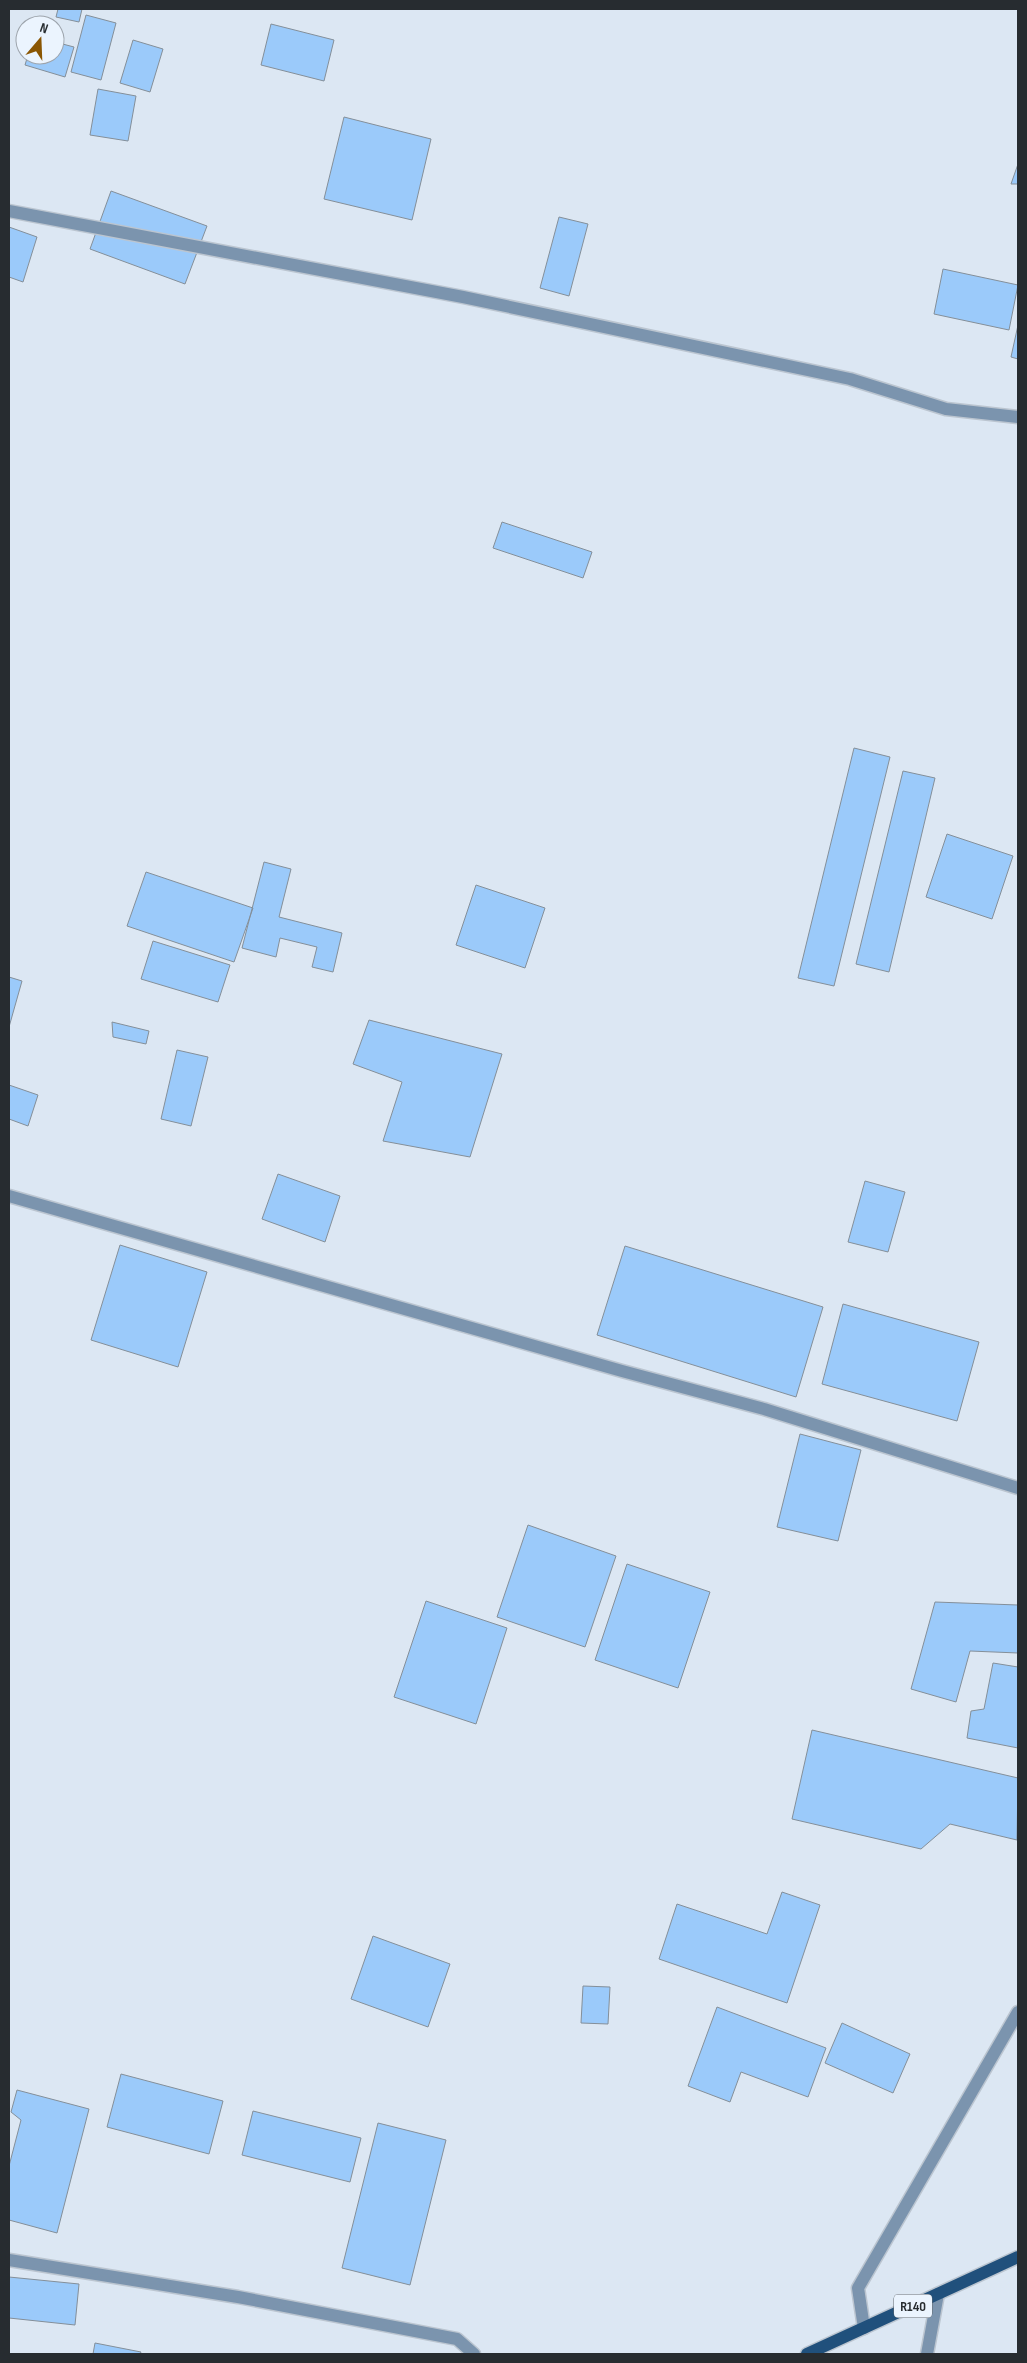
<svg xmlns="http://www.w3.org/2000/svg" width="1027" height="2363" viewBox="0 0 1027 2363" font-family="'Sofia Sans Condensed',sans-serif">
<style>
.building{fill:#9bcafa;stroke:#848f99}
.lines{fill:none;stroke-linecap:round;stroke-linejoin:round}
.street-casing{stroke:#bbc5d0;stroke-width:15}
.primary-casing{stroke:#bbc5d0;stroke-width:15}
.street{stroke:#7b94ae;stroke-width:12}
.primary{stroke:#20507c;stroke-width:12}
.labels{text-anchor:middle;dominant-baseline:central;stroke-width:4;stroke-linejoin:round;paint-order:stroke}
.shield{fill:#ebf4fe;stroke:#62686e;stroke-width:1}
.shield-label{font-size:14px;font-weight:bold;fill:#272c30}
</style>
<rect width="100%" height="100%" fill="#dce7f3"/>
<path class="building" d="M58 9H82L79 22 56 17Z
M86 15 116 23 101 80 71 72Z
M271 24 334 40 324 81 261 65Z
M133 40 163 49 150 92 120 83Z
M55 42 74 47 65 77 25 65 28 55H55Z
M98 89 136 96 128 141 90 135Z
M344 117 431 139 412 220 324 199Z
M1018 164V184H1011Z
M111 191 207 226 185 284 90 249Z
M559 217 588 224 569 296 540 288Z
M9 227 37 237 23 282 9 277Z
M943 269 1018 285 1009 330 934 314Z
M1018 325V359L1011 357Z
M502 522 592 552 583 578 493 548Z
M854 748 890 757 834 986 798 978Z
M903 771 935 778 889 972 856 964Z
M947 834 1013 856 992 919 926 897Z
M264 862 291 869 279 917 342 933 333 972 312 967 317 947 280 938 276 957 242 948Z
M146 872 253 908 234 962 127 926Z
M476 885 545 908 525 968 456 945Z
M153 941 230 965 218 1002 141 979Z
M9 977 22 981 9 1027Z
M369 1020 502 1054 470 1157 383 1141 402 1082 353 1064Z
M112 1022 149 1031 146 1044 113 1037Z
M177 1050 208 1057 191 1126 161 1119Z
M9 1085 38 1095 28 1126 9 1119Z
M278 1174 340 1196 325 1242 262 1219Z
M865 1181 905 1192 888 1252 848 1242Z
M120 1245 207 1272 178 1367 91 1340Z
M625 1246 823 1307 796 1397 597 1335Z
M843 1304 979 1342 957 1421 822 1384Z
M800 1434 861 1450 838 1541 777 1527Z
M528 1525 616 1556 585 1647 497 1617Z
M627 1564 710 1592 678 1688 595 1660Z
M426 1601 507 1628 476 1724 394 1697Z
M935 1602 1018 1605V1653L970 1651 956 1702 911 1689Z
M993 1663 1018 1667V1748L967 1738 971 1711 984 1709Z
M812 1730 1018 1778 1017 1840 950 1824 921 1849 792 1819Z
M782 1892 820 1905 787 2003 659 1959 677 1904 767 1934Z
M373 1936 450 1964 428 2027 351 1999Z
M583 1986 610 1987 608 2024 581 2023Z
M717 2007 826 2048 808 2097 741 2072 730 2102 688 2086Z
M842 2023 910 2054 893 2093 825 2063Z
M121 2074 223 2101 209 2154 107 2127Z
M17 2090 89 2109 57 2233 9 2220V2166L21 2120 11 2112Z
M253 2111 361 2138 350 2182 242 2155Z
M378 2123 446 2140 410 2285 342 2268Z
M9 2277 79 2284 75 2325 9 2318Z
M95 2343 141 2352 140 2354H93Z"/>
<g class="lines">
<g class="street-casing">
<path id="street" d="M9 211 463 297 850 379 946 409 1018 417
M9 1196 622 1371 764 1409 1018 1488
M9 2260 238 2297 457 2339 474 2354
M864 2328 858 2288 1018 2012
M927 2354 938 2294"/>
</g>
<g class="primary-casing">
<path id="primary" d="M807 2354 1018 2257"/>
</g>
<use href="#street" class="street"/>
<use href="#primary" class="primary"/>
</g>
<g class="labels">
<rect class="shield" x="894" y="2294.5" width="38" height="23" rx="4"/>
<g class="shield-label">
<text x="913" y="2306">R140</text>
</g>
</g>
<rect width="1027" height="2363" fill="none" stroke="#272c30" stroke-width="20"/>
<g transform="translate(40 40) rotate(19)"><circle r="24" fill="#ebf4fe" stroke="#9da4ac"/>
<path d="M0-4L9 19L0 12L-9 19Z" fill="#8a5603"/>
<text y="-8" font-size="14" font-weight="bold" text-anchor="middle" fill="#272c30">N</text>
</g>
</svg>
